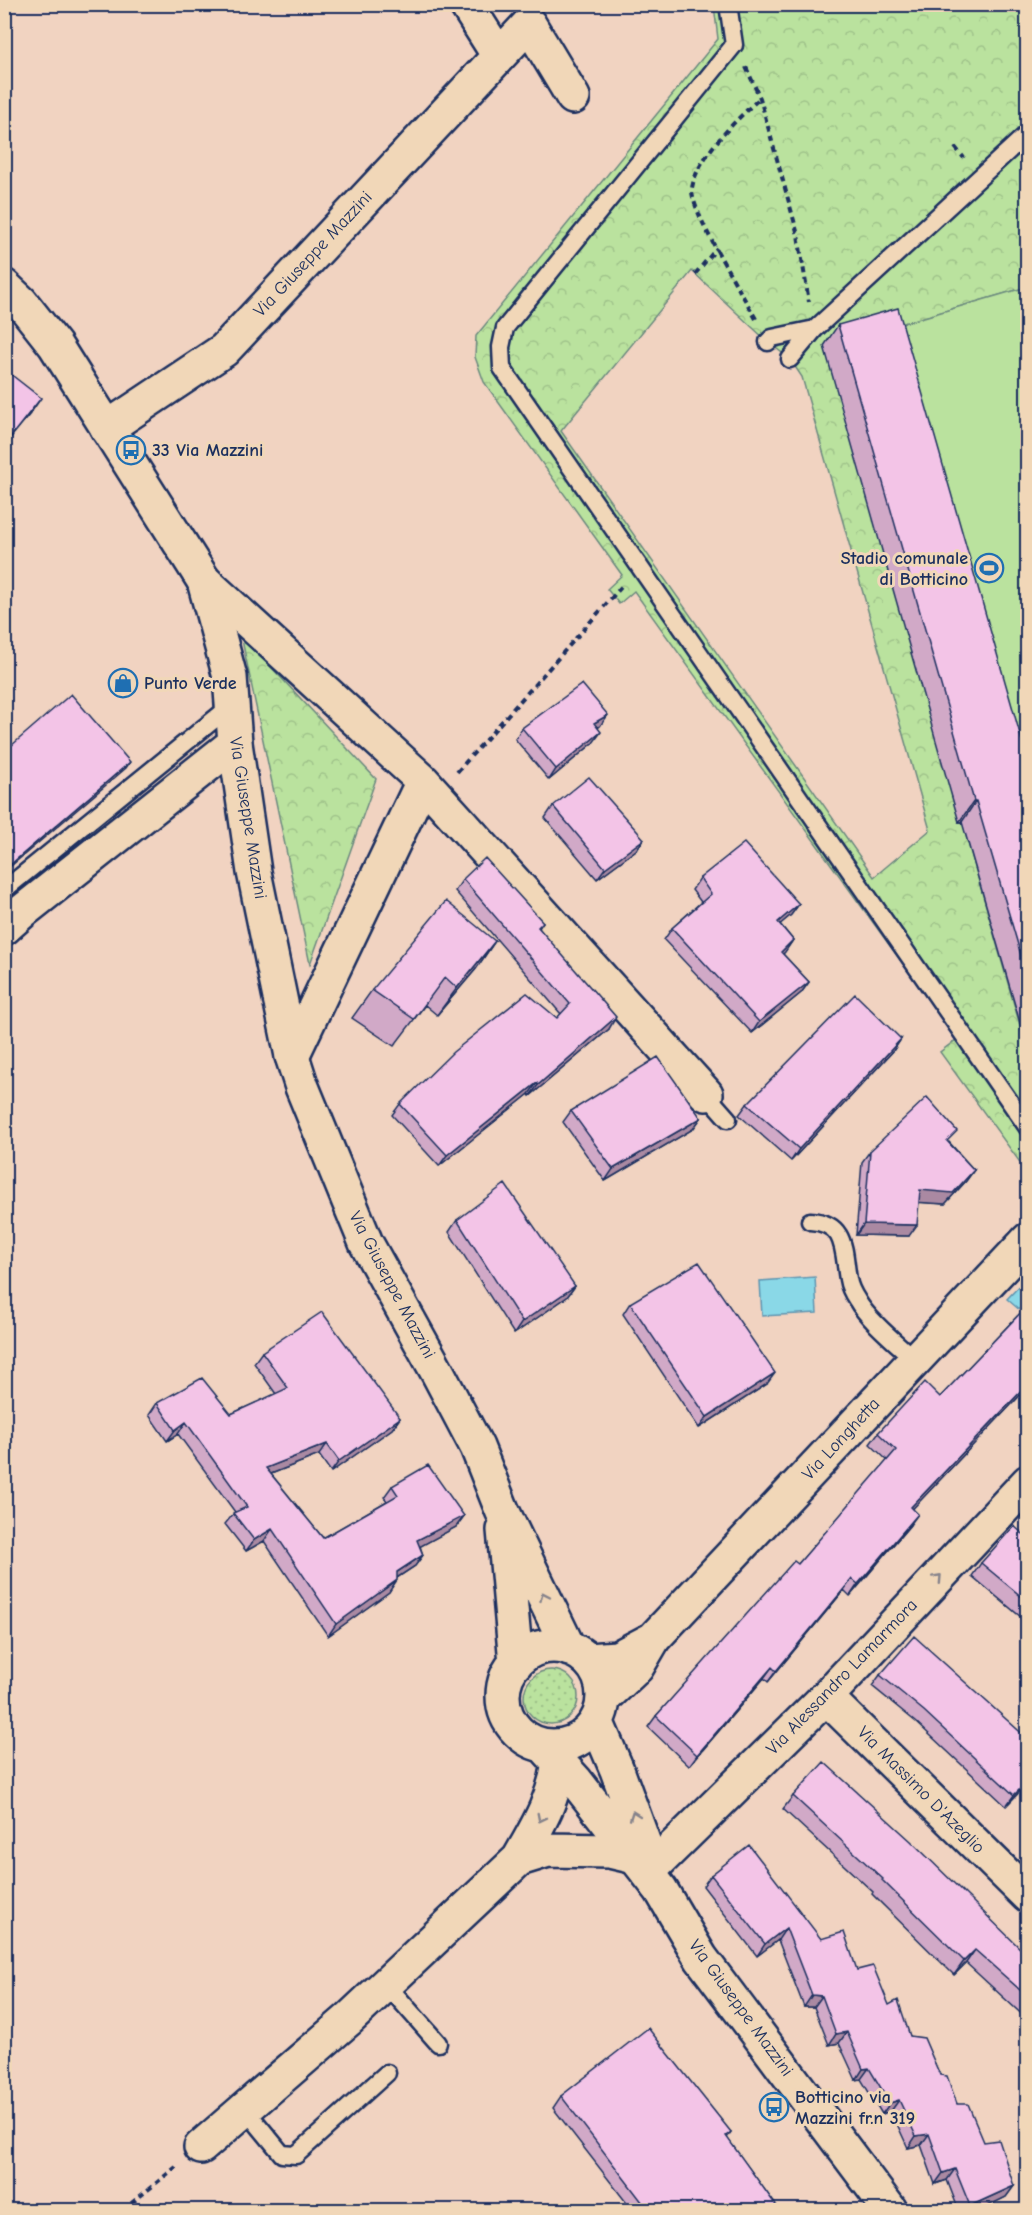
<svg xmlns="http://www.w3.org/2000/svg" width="1032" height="2215" viewBox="0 0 1032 2215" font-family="'Comic Neue',sans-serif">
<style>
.grass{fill:url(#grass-dots);stroke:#6a887e;stroke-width:1.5}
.park{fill:url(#park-crowns);stroke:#6a887e;stroke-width:1.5;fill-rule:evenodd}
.garden{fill:#bae29e;stroke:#6a887e;stroke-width:1.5}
.water{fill:#8ad8e7;stroke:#5e94b0;stroke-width:1.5}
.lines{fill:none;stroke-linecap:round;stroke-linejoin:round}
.service-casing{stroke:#1b2f5e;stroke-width:21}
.minor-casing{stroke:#1b2f5e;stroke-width:38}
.tertiary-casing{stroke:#1b2f5e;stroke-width:38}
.path{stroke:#1b2f5e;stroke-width:4;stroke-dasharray:6 4.5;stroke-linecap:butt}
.service{stroke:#f1d7b8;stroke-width:16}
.minor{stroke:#f1d7b8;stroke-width:33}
.tertiary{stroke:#f1d7b8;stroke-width:33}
.wall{fill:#d1a9c7;stroke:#1b2f5e;stroke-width:1.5}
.shaded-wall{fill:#aa89a2;stroke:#1b2f5e;stroke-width:1.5}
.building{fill:#f3c4e7;stroke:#1b2f5e;stroke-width:1.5}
.oneway{stroke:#86838b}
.labels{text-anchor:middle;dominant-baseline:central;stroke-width:6;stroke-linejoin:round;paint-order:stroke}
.street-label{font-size:18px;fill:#1b2f5e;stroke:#f1d7b8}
.poi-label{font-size:18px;font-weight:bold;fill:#1b2f5e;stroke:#f1d7b8;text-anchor:start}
</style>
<defs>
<pattern id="grass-dots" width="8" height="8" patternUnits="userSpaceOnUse" patternTransform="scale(1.5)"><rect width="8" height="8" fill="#bae29e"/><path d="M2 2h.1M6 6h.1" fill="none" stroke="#9fc28a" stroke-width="1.8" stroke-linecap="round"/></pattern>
<pattern id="park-crowns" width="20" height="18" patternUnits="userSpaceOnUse" patternTransform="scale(1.5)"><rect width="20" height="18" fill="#bae29e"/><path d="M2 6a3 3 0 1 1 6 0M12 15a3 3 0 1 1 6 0" fill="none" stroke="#9fc28a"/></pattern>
</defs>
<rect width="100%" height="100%" fill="#f1d3c1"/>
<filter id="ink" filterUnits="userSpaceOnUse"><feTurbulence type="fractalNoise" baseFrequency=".0167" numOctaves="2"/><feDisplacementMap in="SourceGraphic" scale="12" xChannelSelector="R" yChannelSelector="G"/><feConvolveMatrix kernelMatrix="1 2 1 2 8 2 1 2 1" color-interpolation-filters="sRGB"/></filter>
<g filter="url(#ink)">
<path class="grass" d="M524 1697a27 27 0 1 1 54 0a27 27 0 1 1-54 0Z"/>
<path class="park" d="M714 5H1027V287L883 329 959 822 1019 806 966 836 1027 1050V1172L940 1052 957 1039 634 591 619 604 607 589 622 575 484 382 475 357 476 336 718 39ZM692 271 768 342 790 359 802 377 930 830 874 877 561 431Z
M241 635 376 779 310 964Z"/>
<path class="garden" d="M1027 287V836L883 329Z"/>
<path class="water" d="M815 1277 817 1313 762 1316 760 1281Z
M1027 1278V1305L1022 1312 1007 1299Z"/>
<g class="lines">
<g class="service-casing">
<path id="service" d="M728 4 734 45 505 328 501 347 502 368 1028 1128
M768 342 772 338 815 329
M790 359 815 329 1028 133
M4 890 232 705
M706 1094 728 1119
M810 1221C847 1223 843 1251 848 1279 849 1286 853 1294 857 1300 868 1320 898 1344 915 1360
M386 1984 438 2043
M245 2109 282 2154 296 2155 387 2073"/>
</g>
<g class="minor-casing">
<path id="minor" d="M466 4 499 56
M107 428 224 350 529 24 573 97
M204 581 423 781 292 1056
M423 781 706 1094
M4 928 23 911 235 743
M588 1660 617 1658 653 1639
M826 1697 1028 1896
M604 1698 637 1667 654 1638 1028 1240
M559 1763C553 1802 538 1825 519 1859L548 1850 609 1851 635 1857
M653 1867 826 1697 1028 1482
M201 2147 349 2019 519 1859"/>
</g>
<g class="tertiary-casing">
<path id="tertiary" d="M4 286 21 302 55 345 204 581 230 677 235 743 254 872 292 1056 302 1087 366 1243 438 1373 477 1447 502 1510 569 1649
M504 1530 516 1663
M503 1696a50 50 0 1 1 100 0a50 50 0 1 1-100 0Z
M597 1723 617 1770 651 1863
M544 1746 575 1780 661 1890 701 1958 890 2210"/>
</g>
<path class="path" d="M746 67 760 98 798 235 809 302
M955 147 964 158
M695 274 717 248
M756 319C744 297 689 209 692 188 697 157 737 119 760 98
M457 772 623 585
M123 2210 176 2167"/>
<use href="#service" class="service"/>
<use href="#minor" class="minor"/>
<use href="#tertiary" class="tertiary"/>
</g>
<path class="wall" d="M838 325 1028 762V1050L962 822H959L824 346Z
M600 726 598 728 593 743 549 780 515 739 522 728Z
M553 806 644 839 636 850 597 879 545 818Z
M700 878 799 904 791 915 780 924 793 940 783 954 809 982 801 993 752 1033 664 940 672 928 701 902 692 890Z
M463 879 543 922 539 928 609 1029 530 1096 529 1094 439 1166 392 1115 400 1104 557 1018 561 1014 455 891Z
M495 941 476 969 437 1015 425 1005 394 1046 352 1018 372 990Z
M901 1039 893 1051 791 1161 739 1115 747 1104Z
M571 1111 701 1118 693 1129 605 1181 563 1122Z
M949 1142 974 1170 966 1181 945 1204 919 1202 909 1236 856 1235 862 1162 870 1151Z
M457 1220 575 1286 567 1297 514 1334 449 1232Z
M630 1303 767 1384 699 1428 623 1314Z
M1028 1305V1387L912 1509 910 1525 850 1596 844 1590 768 1682 764 1678 689 1766 648 1727 656 1716 798 1564 888 1461 870 1444 878 1433 940 1397Z
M262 1352 400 1418 392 1429 331 1472 319 1455 271 1474 323 1538 387 1501 384 1497 392 1486 464 1516 456 1527 420 1546 423 1555 415 1566 397 1578 389 1592 328 1636 264 1541 246 1551 225 1524 235 1512 178 1434 167 1441 149 1415 157 1403 231 1414 276 1394 254 1363Z
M1028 1538V1623L972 1576 981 1563Z
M880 1675 1028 1739V1783L1006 1806 916 1722 872 1686Z
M793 1796 1028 1956V2020L966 1963 954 1975 872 1894 873 1892 783 1809Z
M711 1875 821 1939 857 1970 889 2005 910 2036 940 2075 957 2104 1014 2186 1006 2197 978 2211H959L947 2180 935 2184 921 2145 908 2148 891 2111 882 2114 861 2079 856 2080 839 2043 829 2045 814 2007H804L778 1940 757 1956 703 1886Z
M561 2096 731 2132 727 2138 780 2211H633L553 2108Z"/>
<path class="shaded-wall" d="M41 398 30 414 4 446V445Z
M608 715 600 726 586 734 594 723Z
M601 732 593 743 549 780 556 769Z
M130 762 126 768 4 872V870Z
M974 801H976L962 822H959Z
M644 839 636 850 597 879 605 868Z
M799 904 791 915 770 933 778 922Z
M793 940 785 952 773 963 781 952Z
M495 941 476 969 437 1015 457 988Z
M809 982 801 993 752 1033 759 1022Z
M616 1017 609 1029 530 1096 538 1085Z
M901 1039 893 1051 791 1161 799 1149Z
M537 1083 529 1094 439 1166 447 1155Z
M701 1118 693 1129 605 1181 613 1169Z
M974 1170 966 1181 945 1204 912 1202 920 1190Z
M864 1224 917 1225 909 1236 856 1235Z
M575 1286 567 1297 514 1334 522 1322Z
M775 1373 767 1384 699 1428 707 1417Z
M1028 1384V1387L903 1519 911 1507Z
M400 1418 392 1429 331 1472 339 1461Z
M186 1422 178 1434 167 1441 175 1430Z
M327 1444 319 1455 258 1479 266 1468Z
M918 1514 910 1525 850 1596 858 1584Z
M464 1516 456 1527 410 1552 417 1540Z
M272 1529 264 1541 246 1551 254 1540Z
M423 1555 415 1566 389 1583 397 1572Z
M852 1579 844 1590 768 1682 776 1671Z
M397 1580 389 1592 328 1636 336 1624Z
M772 1667 764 1678 689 1766 697 1755Z
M1028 1781V1783L1006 1806 1014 1795Z
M786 1928 778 1940 757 1956 765 1944Z
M975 1950 966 1963 954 1975 964 1961Z
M812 1995 822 1996 814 2007H804Z
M847 2032 839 2043 829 2045 836 2034Z
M869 2068 861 2079 856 2080 863 2069Z
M899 2100 891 2111 882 2114 890 2103Z
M929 2134 921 2145 908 2148 916 2136Z
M955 2169 947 2180 935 2184 943 2173Z
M1014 2186 1006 2197 978 2211H967L970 2206Z"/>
<path class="building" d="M898 308 1028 762V979L976 801H974L838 325Z
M4 369 41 398 4 445Z
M582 684 608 715 594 723 601 732 556 769 522 728Z
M71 694 130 762 4 870V752Z
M589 777 644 839 605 868 553 806Z
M744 843 799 904 778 922 793 940 781 952 809 982 759 1022 672 928 711 894 700 878Z
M485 858 543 922 538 927 616 1017 538 1085 537 1083 447 1155 400 1104 453 1052 527 993 557 1018 570 1004 463 879Z
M446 901 495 941 457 988 445 977 414 1019 372 990Z
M855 994 901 1039 799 1149 747 1104Z
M658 1057 701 1118 613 1169 571 1111Z
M927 1097 957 1131 947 1141 974 1170 953 1193 920 1190 917 1225 864 1224 870 1151Z
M505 1184 575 1286 522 1322 457 1220Z
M699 1262 775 1373 707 1417 630 1303Z
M1028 1305V1384L911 1507 918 1514 858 1584 852 1579 776 1671 772 1667 697 1755 656 1716 794 1561 798 1564 896 1450 878 1433 925 1382 940 1397Z
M322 1312 400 1418 339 1461 327 1444 266 1468 323 1538 398 1495 392 1486 428 1465 464 1516 417 1540 423 1555 397 1572V1580L336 1624 272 1529 254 1540 233 1513 247 1507 186 1422 175 1430 157 1403 202 1378 231 1414 288 1388 262 1352Z
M1014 1526 1028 1538V1602L981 1563Z
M914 1636 1028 1739V1781L1014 1795 924 1711 880 1675Z
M824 1762 911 1841 1028 1956V1997L975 1950 964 1961 882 1880 883 1879 793 1796Z
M749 1845 821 1939 844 1932 857 1970 873 1966 889 2005 898 2000 910 2036 924 2038 940 2075 947 2076 957 2104H968L984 2142 999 2140 1014 2186 970 2206 955 2169 943 2173 929 2134 916 2136 899 2100 890 2103 869 2068 863 2069 847 2032 836 2034 822 1996 812 1995 786 1928 765 1944 711 1875Z
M648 2028 731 2132 726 2136 780 2211H649L561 2096Z"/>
<defs><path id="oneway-chevron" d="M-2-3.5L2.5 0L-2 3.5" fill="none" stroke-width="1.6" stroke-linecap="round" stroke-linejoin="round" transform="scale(1.5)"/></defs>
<g class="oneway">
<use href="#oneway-chevron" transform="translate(938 1578) rotate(-47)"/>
<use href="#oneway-chevron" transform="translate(544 1596) rotate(-115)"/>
<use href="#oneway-chevron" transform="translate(634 1815) rotate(-110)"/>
<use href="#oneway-chevron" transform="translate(541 1818) rotate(117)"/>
</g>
</g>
<defs>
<g id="bus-ring" transform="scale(1.5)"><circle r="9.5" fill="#f1d7b8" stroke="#1f6fb2" stroke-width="1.5"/><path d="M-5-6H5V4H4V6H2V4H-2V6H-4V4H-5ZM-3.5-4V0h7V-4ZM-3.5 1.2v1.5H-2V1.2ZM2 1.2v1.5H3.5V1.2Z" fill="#1f6fb2"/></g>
<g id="stadium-ring" transform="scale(1.5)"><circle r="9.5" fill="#f1d7b8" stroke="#1f6fb2" stroke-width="1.5"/><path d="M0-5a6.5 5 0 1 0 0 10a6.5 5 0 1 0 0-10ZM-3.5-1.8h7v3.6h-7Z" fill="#1f6fb2"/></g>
<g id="shop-ring" transform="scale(1.5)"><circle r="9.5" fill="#f1d7b8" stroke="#1f6fb2" stroke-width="1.5"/><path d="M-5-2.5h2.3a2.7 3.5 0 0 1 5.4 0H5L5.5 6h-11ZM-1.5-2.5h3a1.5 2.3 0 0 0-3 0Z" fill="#1f6fb2"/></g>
</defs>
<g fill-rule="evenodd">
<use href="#bus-ring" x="131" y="450"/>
<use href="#stadium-ring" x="989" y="568"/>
<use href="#shop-ring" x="123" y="683"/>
<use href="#bus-ring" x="774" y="2107"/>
</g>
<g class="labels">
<g class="street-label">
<text transform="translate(313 254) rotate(-47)">Via Giuseppe Mazzini</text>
<text transform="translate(248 818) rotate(81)">Via Giuseppe Mazzini</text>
<text transform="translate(392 1285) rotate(62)">Via Giuseppe Mazzini</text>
<text transform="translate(841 1439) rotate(-47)">Via Longhetta</text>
<text transform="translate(842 1677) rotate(-46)">Via Alessandro Lamarmora</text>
<text transform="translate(921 1790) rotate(45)">Via Massimo D'Azeglio</text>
<text transform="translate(741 2008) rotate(54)">Via Giuseppe Mazzini</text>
</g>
<g class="poi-label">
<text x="152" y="450">33 Via Mazzini</text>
<text x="968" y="558" text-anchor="end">Stadio comunale<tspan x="968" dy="21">di Botticino</tspan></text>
<text x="144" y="683">Punto Verde</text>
<text x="795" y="2097">Botticino via<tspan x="795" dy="21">Mazzini fr.n 319</tspan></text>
</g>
</g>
<rect width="1032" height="2215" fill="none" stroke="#f1d7b8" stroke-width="24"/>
<rect x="12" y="12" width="1008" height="2191" fill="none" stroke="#1b2f5e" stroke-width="2" filter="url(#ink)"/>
</svg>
